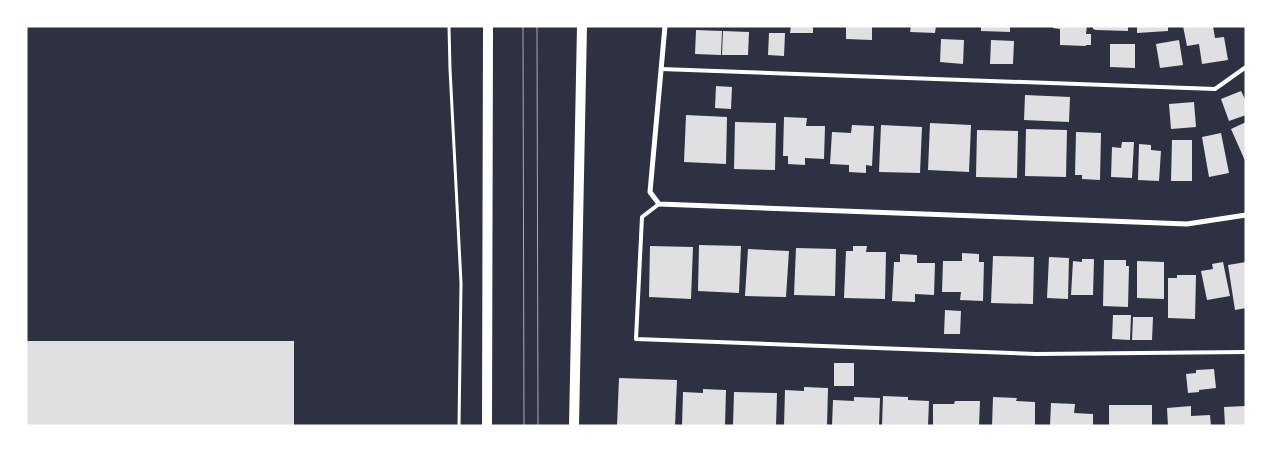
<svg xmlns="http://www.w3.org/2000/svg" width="1272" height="452" viewBox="0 0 1272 452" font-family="Commissioner,sans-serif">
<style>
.building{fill:#e0e0e3}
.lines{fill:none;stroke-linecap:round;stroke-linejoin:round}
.path{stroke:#fff;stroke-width:3}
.service{stroke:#fff;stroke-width:4}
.minor{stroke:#fff;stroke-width:5}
.secondary{stroke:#fff;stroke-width:10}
.tram{stroke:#abadb3;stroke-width:1}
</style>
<rect width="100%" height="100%" fill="#2d3142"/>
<path class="building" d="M791 26H813V33H790Z
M846 26H872V40L846 39Z
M911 26H936L935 33 910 32Z
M981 26H1010V32L981 31Z
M1053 26H1087L1086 34H1091V45H1086V46L1060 45V29L1053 28Z
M1093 26H1128V31L1096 30 1093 29Z
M1137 26H1168V31L1137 33Z
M1183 26H1213L1215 38 1224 37 1228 60 1202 64 1199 44 1187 46Z
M696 30 722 31 721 55 695 54Z
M723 31 749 32 748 55H722Z
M769 33H785L784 56 768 55Z
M941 39 964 40 963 64 940 62Z
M991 40 1014 41 1013 64H990Z
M1179 40 1183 65 1160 68 1156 44Z
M1110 44H1135V68L1110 67Z
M716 86 732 87 731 109 715 108Z
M1241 91 1246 101V115L1229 121 1221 99Z
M1025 95 1070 97 1069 122 1024 120Z
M1194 102 1196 127 1171 129 1169 104Z
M686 115 727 117 726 164 684 162Z
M784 117 807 118 806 126H825L824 159 805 158V165L788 164V156H783Z
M735 122 776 123 775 170 734 169Z
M1246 122V163L1231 129Z
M930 123 971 125 969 172 928 170Z
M852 125 874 126 872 166 866 165V173L849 172V165L830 164 832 132 851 133Z
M881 125 922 127 920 173 879 172Z
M1026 129 1067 130 1066 177 1025 176Z
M977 130 1018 131 1017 178 976 177Z
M1076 132 1101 133 1100 180 1082 179V175H1075Z
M1221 133 1229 173 1209 177 1202 137Z
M1172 140H1192V181H1171Z
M1122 142H1134L1132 178 1111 177 1112 147 1121 148Z
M1139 144 1151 145V150L1161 151 1159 181 1138 180Z
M699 245 741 246 739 293 698 291Z
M650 246 693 247 691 299 649 297Z
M853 246H867L866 252H886L885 299 844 298 846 251H853Z
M796 248 836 249 835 296 794 295Z
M748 249 789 251 786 297 745 296Z
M962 253 979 254V262H984L983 301 960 300 961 292H942L943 261H962Z
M900 254 917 255V263H935L934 295 915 294V302L892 301 894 262H900Z
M993 256 1034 257 1033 304 991 303Z
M1049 257 1069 258 1068 299 1047 298Z
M1082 259H1094L1093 295H1071L1073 261 1082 262Z
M1104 260H1126V266H1129L1128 307 1103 306Z
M1137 261 1164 262V299L1137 298Z
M1223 262 1230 296 1207 300 1201 271 1213 269 1212 264Z
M1246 262V308L1235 310 1228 265Z
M1177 275H1196L1195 319 1168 318V278H1177Z
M945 310 961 311 960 334H944Z
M1113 315H1131L1130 340 1112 339Z
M1133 317H1153L1152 340H1132Z
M26 341H294V426H26Z
M834 363H854V386H834Z
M1214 369 1216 388 1199 390V392L1188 393 1186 374 1196 373V370Z
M619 378 677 380 675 426H617Z
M804 387 828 388 827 426H784L785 390 804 391Z
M703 389 726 390 725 426H682L683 392 703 393Z
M734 392 777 393 776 426H733Z
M883 396 908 397V400L929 401 928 426H882Z
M854 397 880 398 879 426H832L833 400 854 401Z
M993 397 1017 398 1016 401 1035 402V426H992Z
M955 401H980L979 426H933V404H954Z
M1051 403 1075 404 1074 413 1093 414V426H1050Z
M1109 405H1152V426H1109Z
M1191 406V416L1210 415 1211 426H1168L1167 408Z
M1246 406V426H1225L1224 407Z"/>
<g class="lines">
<path class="path" d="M449 26 450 69 461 283 459 426"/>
<path class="service" d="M661 69 1215 89 1246 67
M659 204 642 217 636 339 1036 354 1246 352"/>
<path class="minor" d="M665 26 650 192 659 204 1187 224 1246 215"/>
<path class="secondary" d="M487 426 488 26
M574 426 582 26"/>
<path class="tram" d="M523 26 524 426
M537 26 538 426"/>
</g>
<rect width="1272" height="452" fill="none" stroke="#ffffff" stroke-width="55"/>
</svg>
